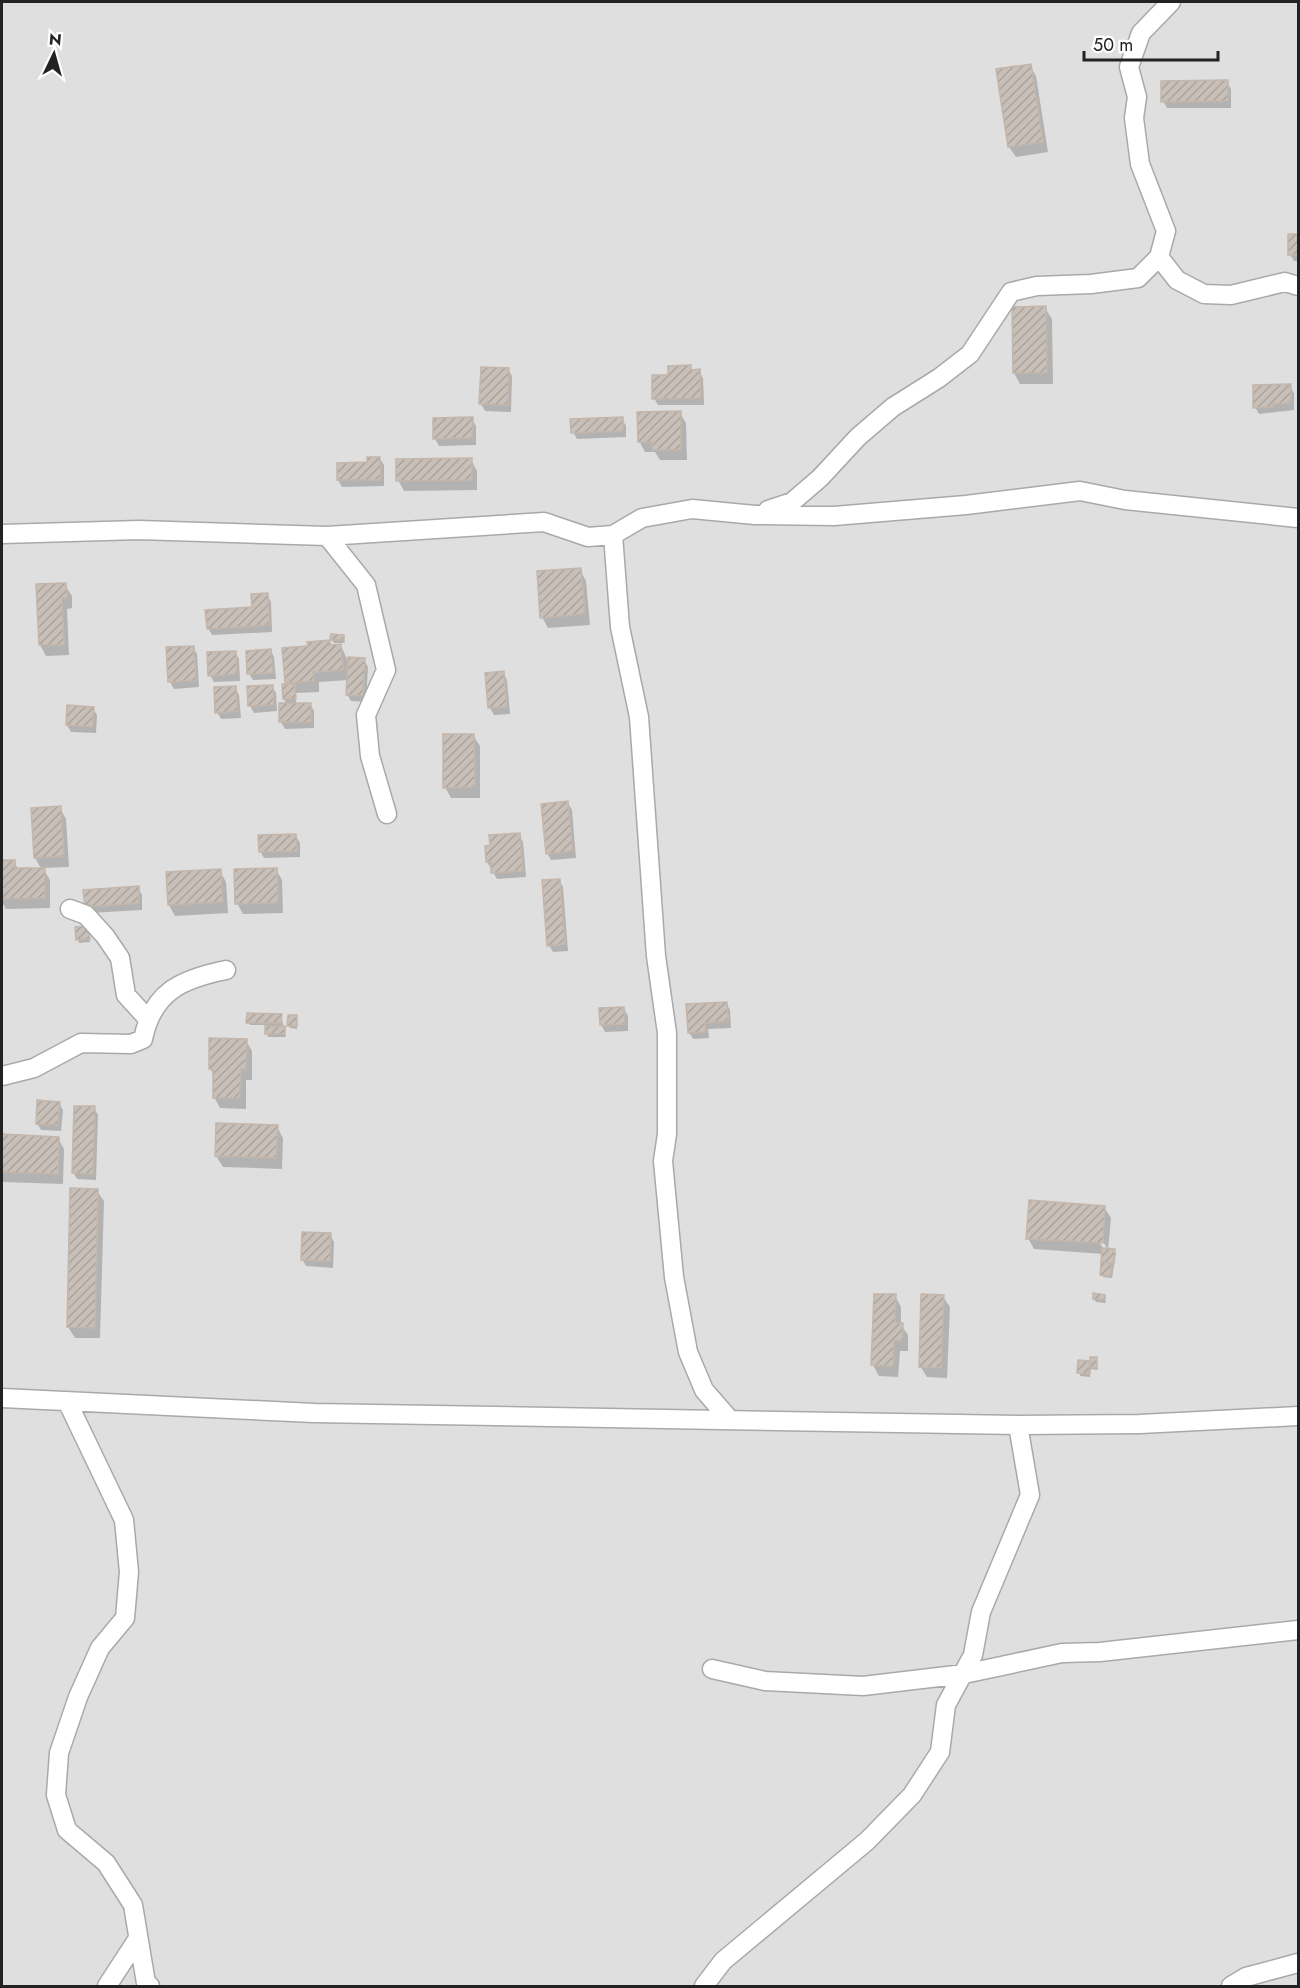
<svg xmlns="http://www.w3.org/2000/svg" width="1300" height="1988" viewBox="0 0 1300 1988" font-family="Jost,sans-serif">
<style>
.residential{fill:#e0dfdf}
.shadow{fill:#0003;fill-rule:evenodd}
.building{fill:url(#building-hatch);stroke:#c4b6ab;stroke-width:1.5}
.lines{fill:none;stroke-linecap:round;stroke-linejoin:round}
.street-casing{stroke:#a9a9a9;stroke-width:21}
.street{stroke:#fff;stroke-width:18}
</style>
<defs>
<pattern id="building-hatch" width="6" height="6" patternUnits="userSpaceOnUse" patternTransform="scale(1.5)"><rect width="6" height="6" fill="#c7bfb8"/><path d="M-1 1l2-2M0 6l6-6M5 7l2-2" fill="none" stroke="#aba49e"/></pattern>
</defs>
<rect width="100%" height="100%" fill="#f2efe9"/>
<path class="residential" d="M2 2H1298V1986H2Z"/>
<path class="shadow" d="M1030 66 1036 76 1048 152 1016 157 1009 147Z
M1227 82 1231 89V108H1167L1163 101Z
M1289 235H1298V261H1294L1290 254Z
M1013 308H1045L1052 319 1053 384H1020L1014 373Z
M690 367 692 371H699L703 378 704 405H658L654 398 670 376Z
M508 369 512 376 511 412 485 411 481 404Z
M1290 386 1294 393V410L1259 414 1255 407Z
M680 413 686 423 687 460H660L655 452H645L639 441Z
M472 419 476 426V445L439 446 435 439 434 420Z
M622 419 626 426V437L577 439 573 432Z
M380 459 384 465V486L342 487 338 480Z
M471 460 477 471V490L404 491 398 480Z
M580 570 586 581 590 625 548 628 542 617Z
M65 585 72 596V608L67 609 69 655 46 656 40 645Z
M267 595 271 602 272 632 212 635 208 628 254 608Z
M343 636 345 643H334L332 640Z
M329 642 332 647 341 646 347 659 364 660 368 667 366 702 351 701 347 694 348 680 319 682V692L296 693V705L310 704 314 711V728L285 729 281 722 280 705H287L284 699 288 686 286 682 309 648Z
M193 647 197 654 199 687 174 689 170 682Z
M270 650 274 657 276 679 253 680 249 674Z
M235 652 239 659 240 681 214 682 210 675Z
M503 673 507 680 510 714 494 715 490 708 487 674Z
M272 686 276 693 277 711 254 713 250 706 249 688Z
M235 688 239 695 241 718 221 719 217 712Z
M93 709 97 715 96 733 71 732 67 725Z
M473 735 480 746V798H451L445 787Z
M568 803 572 810 576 858 551 860 547 853Z
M60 808 66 819 69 867 43 868 50 880V908L6 909 2 902V862H14L19 870H42L35 858Z
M519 835 523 842 526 877 497 879 487 862Z
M296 836 300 843V857L264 858 260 851Z
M276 869 282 880 283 913 243 914 237 903Z
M220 871 226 882 228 913 175 916 169 905Z
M559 880 563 887 568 951 553 952 549 945Z
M138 888 142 895V910L90 913 86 906Z
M76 928 89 930 90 942 79 943Z
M726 1003 730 1010 731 1028 708 1029 709 1038 693 1039 689 1032Z
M624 1009 628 1016V1031L605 1032 601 1025Z
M281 1015 286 1037H268L266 1025H250L248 1022Z
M296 1017 297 1029 290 1028 289 1025Z
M246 1041 252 1051V1080H246V1109L220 1108 214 1097 215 1076 210 1069Z
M59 1103 63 1110 61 1131 41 1130 37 1123Z
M94 1108 98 1115 96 1180 77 1179 73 1172Z
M277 1127 283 1138 282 1169 223 1167 216 1156Z
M2 1136 58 1138 64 1149 63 1184 2 1182Z
M97 1191 104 1201 100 1338H75L68 1327Z
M1104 1207 1111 1218 1108 1250 1116 1253 1112 1278 1103 1277 1101 1274 1103 1254 1034 1249 1028 1238ZM1100 1236 1108 1250H1104L1097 1238Z
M330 1235 334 1242 333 1268 306 1266 302 1259Z
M895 1296 901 1307V1325L908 1335V1351H900L898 1377 879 1376 873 1365Z
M1104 1296 1106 1303 1096 1302 1094 1299Z
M943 1297 950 1307 947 1378 927 1377 920 1366Z
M1096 1359 1098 1370 1091 1369 1090 1377 1080 1376 1079 1361 1091 1362Z"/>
<path class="building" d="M1031 64 1043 142 1008 147 996 69Z
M1228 80V101L1161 102V81Z
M1288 234H1298V255H1288Z
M1046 306 1047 373H1013L1012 307Z
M691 365V370L700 369 701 398 652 399V375H668V366Z
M481 367 509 368 508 405 479 404Z
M1291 384V403L1273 404V407L1253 408V385Z
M681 411V450H652V442H638L637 412Z
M473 417V438L433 439V418Z
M623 417V431L571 433 570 419Z
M367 457H380L381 480H337V463L367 462Z
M472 458V480L396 481V459Z
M581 568 585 614 540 618 537 571Z
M66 583 67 598H62L64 645H39L36 584Z
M268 593 269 625 207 629 205 610 252 607 251 594Z
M331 634 344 635V640H330Z
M330 640V645L341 644 343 670 313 672 314 681 285 683 282 648 308 646 307 642Z
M194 646 196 681 168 682 166 647Z
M271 649 273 673 247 674 246 651Z
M236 651 237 674 208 676 207 652Z
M348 657 365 658 363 696 346 695Z
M504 671 507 707 488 708 485 673Z
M282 684H295L296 699H283Z
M273 685 274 705 248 706 247 686Z
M236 686 238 711 215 713 214 687Z
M279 703H311V722H279Z
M67 705 94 707 93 727 66 725Z
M443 734H474L475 787 443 788Z
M568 801 573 851 546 854 541 804Z
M61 806 64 856 34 858 31 808Z
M520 833 523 871 491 873V862H486L485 846 490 845 489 835Z
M296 834 297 851 259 852 258 835Z
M2 860H15V868H45V898L2 899Z
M277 868 278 903 235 904 234 869Z
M221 869 223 902 168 905 166 872Z
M560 879 565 944 547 946 542 880Z
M139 886V903L85 907 83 890Z
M88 926 90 939 76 940 75 927Z
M727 1002 728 1021 705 1023 706 1032 688 1033 686 1004Z
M624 1007 625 1024 600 1025 599 1008Z
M247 1013 282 1014 281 1023H246Z
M288 1015H297V1026H287Z
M265 1026H285V1034H265Z
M209 1038 247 1039 246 1070 241 1069 240 1098H213V1069H209Z
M37 1100 60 1102 58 1125 36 1124Z
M74 1106H95L93 1174 72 1173Z
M216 1123 278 1125 276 1158 215 1156Z
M2 1134 59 1137 58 1174 2 1172Z
M70 1188 98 1189 95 1328 67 1327Z
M1029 1200 1105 1206 1103 1243 1026 1239Z
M302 1232 331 1233 330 1261 301 1260Z
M1102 1248 1115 1249 1114 1263 1101 1262Z
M1101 1262 1112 1263 1111 1276 1100 1275Z
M1093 1293 1105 1295V1300L1093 1299Z
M874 1294H896L895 1323H903L902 1341 894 1340 893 1366 871 1365Z
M921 1294 944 1295 941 1368 919 1367Z
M1090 1357H1097V1368L1090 1367Z
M1078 1360 1090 1361 1089 1374 1077 1373Z"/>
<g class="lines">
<g class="street-casing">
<path id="street" d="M1159 257 1177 280 1204 294 1231 295 1285 282 1298 286
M768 510 792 502 820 478 858 437 893 407 939 378 970 354 1011 292 1037 286 1091 284 1138 278 1159 257 1166 231 1140 164 1134 118 1137 97 1129 67 1141 33 1171 2
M2 534 139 530 327 536 544 522 588 537 613 535 642 518 692 509 755 515 834 516 966 505 1080 491 1125 500 1298 518
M613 535 620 627 639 717 656 956 667 1033V1134L663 1161 674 1277 688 1352 704 1390 730 1420
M327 536 366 585 386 670 366 715 370 756 387 814
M70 909 86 915 105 936 120 958 126 995 147 1018
M2 1076 34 1068 81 1043 131 1044 143 1039C153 991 182 979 226 970
M2 1398 314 1413 1018 1425 1140 1424 1298 1416
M67 1401 124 1520 129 1572 125 1618 100 1648 78 1697 59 1753 56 1795 67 1830 106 1863 133 1905 146 1983 150 1986
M712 1669 765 1681 863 1686 964 1674 1062 1653 1100 1652 1298 1630
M107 1986 137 1940
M704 1986 723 1961 867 1841 912 1795 940 1752 946 1705 973 1655 981 1612 1030 1495 1018 1425
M1231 1986 1246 1977 1298 1963"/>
</g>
<use href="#street" class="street"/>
</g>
<rect width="1300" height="1988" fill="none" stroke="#222222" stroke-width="6"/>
<g transform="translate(54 54) rotate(5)" stroke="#ffffff" stroke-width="4.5" paint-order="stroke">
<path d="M0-4.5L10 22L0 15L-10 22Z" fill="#222222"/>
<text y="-9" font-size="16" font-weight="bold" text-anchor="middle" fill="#222222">N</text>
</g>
<path d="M1084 51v9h134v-9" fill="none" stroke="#222222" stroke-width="3"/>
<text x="1093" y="51" font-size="18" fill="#222222" stroke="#ffffff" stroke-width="4.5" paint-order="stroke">50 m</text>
</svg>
